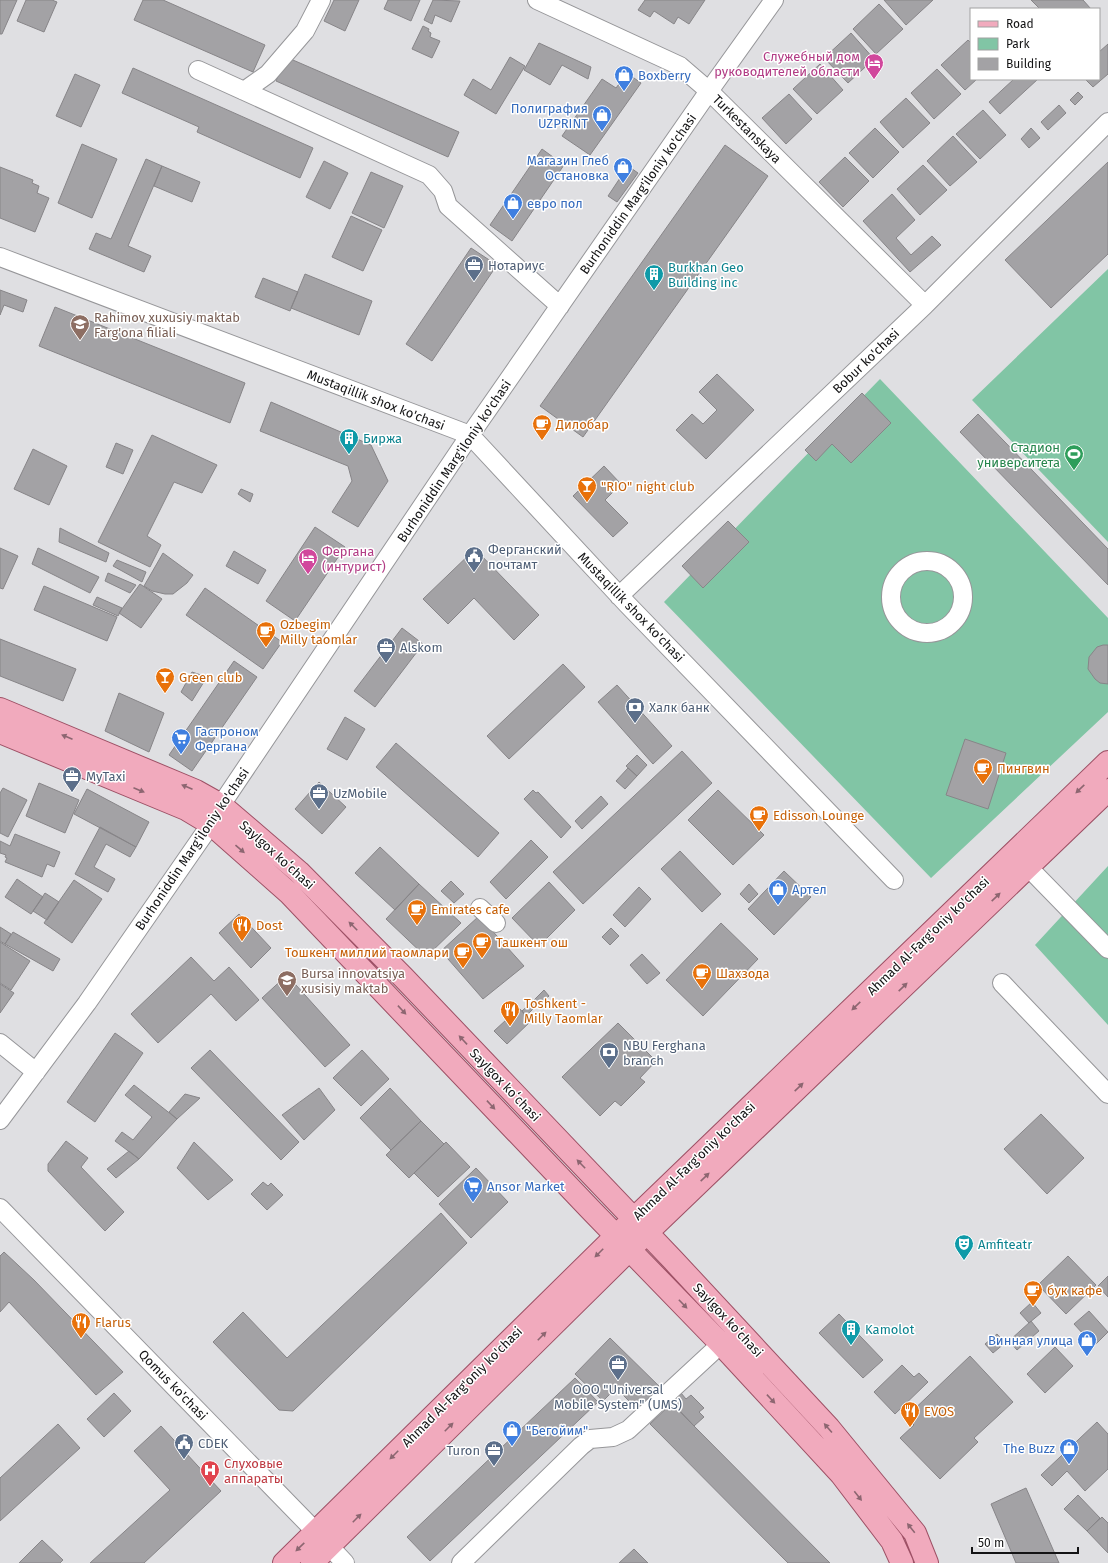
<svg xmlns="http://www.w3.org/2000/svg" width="1108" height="1563" viewBox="0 0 1108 1563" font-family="'Fira Sans',sans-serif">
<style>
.green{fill:#81c5a5}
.building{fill:#a3a2a5;stroke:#878588}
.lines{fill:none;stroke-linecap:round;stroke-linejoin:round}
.minor-casing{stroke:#969699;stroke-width:20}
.major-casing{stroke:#9d5065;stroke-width:24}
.minor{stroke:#fff;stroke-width:18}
.major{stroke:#f1aabd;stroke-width:22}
.oneway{fill:#8d6671}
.labels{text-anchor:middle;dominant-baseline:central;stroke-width:3;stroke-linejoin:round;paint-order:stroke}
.hotel-label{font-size:13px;fill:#b23c85;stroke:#fff;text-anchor:end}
.shop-label{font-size:13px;fill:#366cbe;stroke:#fff;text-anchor:start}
.street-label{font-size:13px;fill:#131314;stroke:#fff}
.service-label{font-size:13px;fill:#4e5e75;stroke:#fff;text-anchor:start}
.culture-label{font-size:13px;fill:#0d838f;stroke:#fff;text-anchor:start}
.education-label{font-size:13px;fill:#785e54;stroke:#fff;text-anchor:start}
.food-label{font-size:13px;fill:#c56008;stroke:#fff;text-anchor:start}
.leisure-label{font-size:13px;fill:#27864d;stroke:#fff;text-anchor:end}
.health-label{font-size:13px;fill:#be3a42;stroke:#fff;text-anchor:start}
</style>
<rect width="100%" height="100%" fill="#dfdfe2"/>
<path class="green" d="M1108 269V542L972 400Z
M880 379 1108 618V712L931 878 664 602Z
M1108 866V1025L1035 945Z"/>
<path class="building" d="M0 0H17L2 34H0Z
M26 0H52L57 2 44 32 17 21Z
M143 0H163L265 45 253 72 134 20Z
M334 0H359L345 31 324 21Z
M388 0H420L411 21 384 9Z
M433 0 460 1 451 22 435 15 432 24 424 20Z
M645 0H705L689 24 678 17 674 24 654 11 650 17 638 10Z
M884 0H933L906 25Z
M1031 0H1083L1091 9H1040Z
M879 4 903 29 876 54 853 29Z
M423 26 429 29 428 31 431 33 430 37 440 41 432 58 412 49Z
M851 33 874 59 848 83 824 58Z
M968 40 971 43V79H977L965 90 941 65Z
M539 43 591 67 588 79 562 65 550 85 524 70Z
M1108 44V74L1093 87 1085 79H1099V52Z
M286 57 459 132 448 157 276 81Z
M510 57 525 66 496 114 464 95 473 79 491 90Z
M820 64 843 90 817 114 793 89Z
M133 68 313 148 300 178 197 132 199 127 122 93Z
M937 69 961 94 934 119 911 93Z
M627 73 641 83 590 155 562 136 602 79 616 88Z
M75 74 100 85 81 127 56 116Z
M1014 79H1038L1000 114 989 102Z
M1078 92 1083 97 1075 105 1070 100Z
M789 94 812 119 786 144 762 118Z
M906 98 930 123 903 148 880 122Z
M1059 105 1066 113 1048 130 1041 122Z
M983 110 1006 135 980 159 956 134Z
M875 128 899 152 873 178 849 153Z
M1031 128 1040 138 1029 148 1021 139Z
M953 136 977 162 950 186 927 161Z
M82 144 117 159 92 218 58 203Z
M725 145 768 176 583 437 540 406Z
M542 149 564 165 512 241 490 225Z
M845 157 869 181 843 207 819 182Z
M146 159 162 166 128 246 151 256 144 272 89 249 96 233 111 239Z
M324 161 348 173 330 209 306 197Z
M1108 162V254L1051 308 1005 260Z
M923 165 947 190 920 215 897 189Z
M162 166 200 182 192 202 154 186Z
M628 166 638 173 617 202 608 196Z
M0 167 33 180 32 183 39 186 37 193 49 198 35 232 0 218Z
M371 172 403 186 384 228 352 213Z
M892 194 915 220 896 238 911 255 932 236 941 245 910 272 863 221Z
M351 216 382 230 363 271 332 257Z
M471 248 497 265 432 361 406 344Z
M305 274 372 301 359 335 291 308Z
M263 278 298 292 290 311 255 297Z
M0 290 27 300 23 312 4 305 0 315Z
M55 307 245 383 230 423 39 346Z
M717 374 754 410 706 459 676 430 692 414 703 424 717 410 699 392Z
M862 393 891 423 851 463 832 444 816 461 805 450Z
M271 402 371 445 388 481 358 527 332 512 352 481 348 466 260 431Z
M978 414 1108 549V585L960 432Z
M152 435 217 465 202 493 174 482 147 536 161 545 150 567 98 542Z
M116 443 133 450 123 474 106 467Z
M33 449 67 466 49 505 14 489Z
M604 466 621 484 605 500 628 523 613 537 573 496Z
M241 489 253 494 250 502 238 494Z
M728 521 749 542 703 588 682 566Z
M315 527 345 547 295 621 266 601Z
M60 528 109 553 106 562 59 542Z
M0 548 18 556 3 589 0 588Z
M38 548 99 577 90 593 32 564Z
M475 549 539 615 514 640 474 598 448 624 423 599Z
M234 551 266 570 258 584 226 566Z
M163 553 193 575 187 583 173 594H165L152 591 144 586Z
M117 560 146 572 142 582 113 566Z
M108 573 136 585 130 593 105 581Z
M140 584 162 599 141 628 119 613Z
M44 586 117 617 107 641 34 610Z
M205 588 282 642 263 669 186 615Z
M97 597 122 608 118 616 93 605Z
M402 628 423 644 375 707 354 691Z
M0 639 76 669 63 701 0 676Z
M1103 645H1108V684L1100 683 1095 679 1088 669 1089 657 1097 647Z
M234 661 257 677 192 771 169 755Z
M563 664 585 687 509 759 487 736Z
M192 672 207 677 192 701 181 692Z
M617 685 672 746 653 764 598 702Z
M119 693 164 713 149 752 105 731Z
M345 717 365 729 347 760 327 749Z
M965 739 1006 753 988 809 946 795Z
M396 743 499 833 478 857 376 767Z
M682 751 712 783 583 904 553 872Z
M637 755 647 765 637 776 626 766Z
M628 768 637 776 625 789 616 781Z
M319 782 346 807 322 834 295 809Z
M39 783 79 800 65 833 26 816Z
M3 788 27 800 8 837 0 833V793Z
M87 789 149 822 136 847 74 814Z
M533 790 536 793 538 792 571 827 561 838 524 799Z
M718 790 764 835 733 865 688 820Z
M601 796 608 804 582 829 575 821Z
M100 827 136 847 130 857 106 844 94 867 115 879 108 892 75 874Z
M15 834 60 852 54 867 47 864 42 877 5 862 7 858 5 857 6 855 0 853V841L10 846Z
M531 840 548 857 506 899 490 882Z
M380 847 419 884 395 910 355 873Z
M680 851 721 894 702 912 661 869Z
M784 871 811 897 774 935 748 909Z
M17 879 43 897 31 914 5 897Z
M74 880 102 899 72 943 44 923Z
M451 881 464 894 454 903 441 891Z
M549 882 575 910 539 946 512 918Z
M419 884 461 923 426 957 386 919Z
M749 884 758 894 749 903 740 894Z
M639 887 651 899 625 927 613 915Z
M45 893 59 902 47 920 33 911Z
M239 914 271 948 251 968 219 933Z
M479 916 524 966 483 999 441 951Z
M721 923 758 959 703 1016 666 980Z
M0 927 11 934 5 944 0 941Z
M611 928 619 936 610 945 602 937Z
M13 932 60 959 53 971 5 944Z
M0 942 30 961 11 990 0 983Z
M642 954 660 973 647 984 630 965Z
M191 957 214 981 229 967 259 1000 236 1021 211 994 158 1043 131 1014Z
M287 975 350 1045 325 1067 262 998Z
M0 984 14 993 0 1013Z
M544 990 549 996 538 1007 533 1001Z
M533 1001 537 1005 526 1016 522 1011Z
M519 1008 531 1021 507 1044 494 1031Z
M618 1023 656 1061 640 1078 645 1082 621 1106 615 1101 600 1116 562 1077Z
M115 1033 143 1053 95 1122 67 1102Z
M210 1050 299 1142 281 1160 191 1068Z
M362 1050 389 1079 361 1106 333 1078Z
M134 1085 177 1119 139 1159 115 1141 122 1132 133 1140 152 1117 125 1095Z
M319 1088 335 1110 304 1140 282 1115Z
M390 1088 421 1121 391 1150 360 1118Z
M185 1094 200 1098 177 1119 169 1112Z
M1041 1114 1084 1158 1047 1194 1004 1149Z
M421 1121 444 1144 409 1178 386 1155Z
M66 1141 88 1158 81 1167 124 1212 105 1231 48 1171V1164Z
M194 1142 233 1180 208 1200 177 1168Z
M446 1142 470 1167 438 1197 414 1173Z
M129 1151 139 1159 116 1178 107 1169Z
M476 1168 508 1202 471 1238 439 1204Z
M263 1182 268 1186 271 1183 283 1195 267 1210 251 1194Z
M441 1213 467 1243 293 1411 279 1410 213 1342 243 1312 287 1358Z
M4 1252 34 1280 123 1372 96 1395 9 1302 0 1312V1256Z
M1068 1256 1096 1285 1066 1314 1038 1285Z
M1108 1276V1297L1098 1286Z
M1032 1302 1041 1313 1029 1323 1020 1313Z
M1089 1311 1108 1332 1094 1346 1074 1324Z
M839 1314 883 1360 863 1378 819 1333Z
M1031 1321 1039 1331 1017 1350 1009 1341Z
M997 1334 1005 1343 993 1353 985 1344Z
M610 1338 664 1391 642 1414 616 1388 603 1401 575 1374Z
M1055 1347 1073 1366 1045 1393 1027 1374Z
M970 1356 1013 1402 974 1438 978 1442 940 1479 900 1438 914 1425 906 1417Z
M902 1365 914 1377 919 1373 928 1382 895 1414 874 1392Z
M575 1378 598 1402 430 1561 407 1537Z
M114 1393 131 1411 104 1437 87 1419Z
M681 1393 686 1399 691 1395 704 1408 699 1412 704 1417 694 1426 672 1403Z
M672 1403 694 1426 830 1563H788L650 1424Z
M1097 1422 1108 1434V1469L1085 1491 1067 1471 1052 1486 1041 1475Z
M58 1424 80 1448 0 1521V1478Z
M161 1426 221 1491 144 1563H90L170 1490 134 1451Z
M1026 1488 1059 1563H1016L991 1504Z
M1078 1495 1100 1518 1087 1531 1064 1509Z
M1102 1517 1108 1523V1553L1087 1531Z
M42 1540 63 1560 60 1563H19Z
M634 1549 648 1563H619Z"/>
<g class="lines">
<g class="minor-casing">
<path id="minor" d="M537 0 680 66 709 91 925 305
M198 70 429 175 443 191 448 206 560 306
M244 91 268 74 305 31 321 0
M0 257 470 435 627 604 894 880
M891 597a36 36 0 1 1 72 0a36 36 0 1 1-72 0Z
M619 596 925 305 1108 122
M1028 867 1108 949
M480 908 496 923
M1002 983 1108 1094
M0 1043 36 1072
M0 1120 87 1003 211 824 221 805 470 435 709 91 774 0
M0 1208 316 1532 345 1563
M461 1563 581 1446 590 1439 613 1437 628 1430 721 1344"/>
</g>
<g class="major-casing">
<path id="major" d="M0 709 196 791 221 805 299 872 404 978 673 1260 829 1428 915 1533 927 1563
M0 732 186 809 211 824 289 893 590 1209 721 1344 841 1474 892 1541 902 1563
M284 1563 616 1236 1108 762
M312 1563 630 1249 1108 790"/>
</g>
<use href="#minor" class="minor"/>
<use href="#major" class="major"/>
</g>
<defs><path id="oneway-solid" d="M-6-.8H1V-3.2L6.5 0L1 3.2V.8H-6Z"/></defs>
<g class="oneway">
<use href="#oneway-solid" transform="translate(67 737) rotate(-157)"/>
<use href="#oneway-solid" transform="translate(187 787) rotate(-157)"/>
<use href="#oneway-solid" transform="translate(1080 789) rotate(136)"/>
<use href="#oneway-solid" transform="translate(139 790) rotate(23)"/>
<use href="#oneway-solid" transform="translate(240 849) rotate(41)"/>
<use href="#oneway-solid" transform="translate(996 897) rotate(-44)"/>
<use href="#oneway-solid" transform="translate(353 926) rotate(-135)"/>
<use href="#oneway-solid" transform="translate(903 987) rotate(-44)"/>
<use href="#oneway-solid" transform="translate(856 1006) rotate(136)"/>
<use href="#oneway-solid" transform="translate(402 1010) rotate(47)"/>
<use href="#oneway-solid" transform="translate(463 1040) rotate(-133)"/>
<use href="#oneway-solid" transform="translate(799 1087) rotate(-44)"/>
<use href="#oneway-solid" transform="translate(491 1105) rotate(47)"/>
<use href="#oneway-solid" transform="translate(581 1164) rotate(-134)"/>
<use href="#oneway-solid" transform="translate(705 1177) rotate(-44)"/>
<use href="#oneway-solid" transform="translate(599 1253) rotate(135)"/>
<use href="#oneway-solid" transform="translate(683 1304) rotate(46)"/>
<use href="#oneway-solid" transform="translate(542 1336) rotate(-45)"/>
<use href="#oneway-solid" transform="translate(771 1399) rotate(47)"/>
<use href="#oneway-solid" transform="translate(449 1427) rotate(-45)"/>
<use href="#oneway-solid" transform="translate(828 1428) rotate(-131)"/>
<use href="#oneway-solid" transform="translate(394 1455) rotate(135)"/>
<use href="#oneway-solid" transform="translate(858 1496) rotate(52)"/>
<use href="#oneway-solid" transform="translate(357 1518) rotate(-45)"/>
<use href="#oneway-solid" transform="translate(911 1528) rotate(-129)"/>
<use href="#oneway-solid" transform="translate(300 1547) rotate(136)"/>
</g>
<defs>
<g id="hotel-pin" transform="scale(1)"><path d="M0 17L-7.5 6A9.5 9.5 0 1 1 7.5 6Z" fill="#d1479c" stroke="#fff"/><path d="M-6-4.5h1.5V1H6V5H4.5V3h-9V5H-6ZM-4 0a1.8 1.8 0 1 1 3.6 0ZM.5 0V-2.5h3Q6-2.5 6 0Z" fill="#fff"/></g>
<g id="shop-pin" transform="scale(1)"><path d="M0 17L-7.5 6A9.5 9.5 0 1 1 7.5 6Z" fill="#3f7fe0" stroke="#fff"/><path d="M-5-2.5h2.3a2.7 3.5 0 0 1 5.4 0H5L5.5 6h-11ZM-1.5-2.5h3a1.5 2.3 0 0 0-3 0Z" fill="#fff"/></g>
<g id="office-pin" transform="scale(1)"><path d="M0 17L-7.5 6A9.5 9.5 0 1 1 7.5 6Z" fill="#5c6f8a" stroke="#fff"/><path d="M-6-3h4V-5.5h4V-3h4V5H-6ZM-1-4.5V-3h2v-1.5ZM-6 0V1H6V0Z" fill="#fff"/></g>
<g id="building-pin" transform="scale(1)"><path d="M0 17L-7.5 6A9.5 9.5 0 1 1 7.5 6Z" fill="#0f9aa8" stroke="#fff"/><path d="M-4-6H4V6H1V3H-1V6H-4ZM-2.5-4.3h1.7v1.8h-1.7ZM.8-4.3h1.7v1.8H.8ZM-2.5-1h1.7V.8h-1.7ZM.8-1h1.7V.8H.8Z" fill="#fff"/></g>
<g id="school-pin" transform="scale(1)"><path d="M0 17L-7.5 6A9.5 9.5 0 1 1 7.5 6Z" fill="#8d6e63" stroke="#fff"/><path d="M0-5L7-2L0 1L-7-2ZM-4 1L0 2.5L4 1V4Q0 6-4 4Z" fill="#fff"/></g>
<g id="cafe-pin" transform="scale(1)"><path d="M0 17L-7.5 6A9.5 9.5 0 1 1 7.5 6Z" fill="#e8710a" stroke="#fff"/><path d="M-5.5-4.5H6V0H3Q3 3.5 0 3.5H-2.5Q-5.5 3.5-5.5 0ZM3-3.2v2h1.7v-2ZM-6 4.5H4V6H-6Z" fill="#fff"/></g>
<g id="stadium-pin" transform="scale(1)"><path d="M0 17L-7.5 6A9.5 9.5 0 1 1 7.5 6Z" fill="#2e9e5b" stroke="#fff"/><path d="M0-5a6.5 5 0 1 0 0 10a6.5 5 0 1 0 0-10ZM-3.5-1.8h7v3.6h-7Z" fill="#fff"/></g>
<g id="bar-pin" transform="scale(1)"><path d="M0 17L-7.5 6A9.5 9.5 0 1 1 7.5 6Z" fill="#e8710a" stroke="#fff"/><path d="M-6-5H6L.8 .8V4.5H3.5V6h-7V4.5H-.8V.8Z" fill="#fff"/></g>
<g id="civic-pin" transform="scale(1)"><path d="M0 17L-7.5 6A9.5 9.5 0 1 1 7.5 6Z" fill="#5c6f8a" stroke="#fff"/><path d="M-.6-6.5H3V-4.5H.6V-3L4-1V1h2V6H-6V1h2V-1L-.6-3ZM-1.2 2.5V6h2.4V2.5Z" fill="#fff"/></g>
<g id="bank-pin" transform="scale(1)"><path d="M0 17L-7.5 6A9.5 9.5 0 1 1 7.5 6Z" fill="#5c6f8a" stroke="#fff"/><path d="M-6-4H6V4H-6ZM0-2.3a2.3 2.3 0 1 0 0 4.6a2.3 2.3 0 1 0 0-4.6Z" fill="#fff"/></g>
<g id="supermarket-pin" transform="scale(1)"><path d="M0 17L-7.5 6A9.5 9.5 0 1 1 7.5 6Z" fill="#3f7fe0" stroke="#fff"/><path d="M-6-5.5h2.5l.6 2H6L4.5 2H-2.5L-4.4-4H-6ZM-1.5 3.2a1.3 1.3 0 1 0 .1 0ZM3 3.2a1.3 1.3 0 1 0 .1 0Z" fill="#fff"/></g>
<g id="restaurant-pin" transform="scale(1)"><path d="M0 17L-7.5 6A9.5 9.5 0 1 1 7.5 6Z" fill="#e8710a" stroke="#fff"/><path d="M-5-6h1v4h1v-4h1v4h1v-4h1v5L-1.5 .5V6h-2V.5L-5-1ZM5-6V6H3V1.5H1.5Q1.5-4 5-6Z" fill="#fff"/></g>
<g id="theatre-pin" transform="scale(1)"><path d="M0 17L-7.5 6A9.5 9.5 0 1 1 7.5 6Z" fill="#0f9aa8" stroke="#fff"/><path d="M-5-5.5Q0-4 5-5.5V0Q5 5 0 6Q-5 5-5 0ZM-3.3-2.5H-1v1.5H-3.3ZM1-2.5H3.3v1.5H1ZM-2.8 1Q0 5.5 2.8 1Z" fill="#fff"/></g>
<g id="hospital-pin" transform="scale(1)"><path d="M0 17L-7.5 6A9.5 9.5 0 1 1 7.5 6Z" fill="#e0444e" stroke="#fff"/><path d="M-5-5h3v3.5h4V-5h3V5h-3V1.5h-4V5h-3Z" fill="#fff"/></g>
</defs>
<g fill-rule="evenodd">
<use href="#hotel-pin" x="874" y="63"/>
<use href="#shop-pin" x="624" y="75"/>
<use href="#shop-pin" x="602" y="115"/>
<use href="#shop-pin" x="623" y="167"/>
<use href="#shop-pin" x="513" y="203"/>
<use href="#office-pin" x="474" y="265"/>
<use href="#building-pin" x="654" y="274"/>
<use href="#school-pin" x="80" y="324"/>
<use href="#cafe-pin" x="542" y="424"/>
<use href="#building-pin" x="349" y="438"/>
<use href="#stadium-pin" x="1074" y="454"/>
<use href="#bar-pin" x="587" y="486"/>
<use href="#civic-pin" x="474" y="556"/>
<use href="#hotel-pin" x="308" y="558"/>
<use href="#cafe-pin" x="266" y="631"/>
<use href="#office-pin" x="386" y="647"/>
<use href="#bar-pin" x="165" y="677"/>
<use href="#bank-pin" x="635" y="707"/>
<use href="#supermarket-pin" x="181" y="738"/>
<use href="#cafe-pin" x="983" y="768"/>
<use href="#office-pin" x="72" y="776"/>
<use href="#office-pin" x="319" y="793"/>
<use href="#cafe-pin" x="759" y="815"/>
<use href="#shop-pin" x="778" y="889"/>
<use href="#cafe-pin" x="417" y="909"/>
<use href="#restaurant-pin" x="242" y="925"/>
<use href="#cafe-pin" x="482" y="942"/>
<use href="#cafe-pin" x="463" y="952"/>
<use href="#cafe-pin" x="702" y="973"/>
<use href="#school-pin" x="287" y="980"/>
<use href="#restaurant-pin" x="510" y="1010"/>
<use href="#bank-pin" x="609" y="1052"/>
<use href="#supermarket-pin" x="473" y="1186"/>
<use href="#theatre-pin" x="964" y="1244"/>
<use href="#cafe-pin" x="1033" y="1290"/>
<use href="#restaurant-pin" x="81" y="1322"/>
<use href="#building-pin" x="851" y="1329"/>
<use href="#shop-pin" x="1087" y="1340"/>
<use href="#office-pin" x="618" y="1364"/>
<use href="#restaurant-pin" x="910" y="1411"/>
<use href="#shop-pin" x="512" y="1430"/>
<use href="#civic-pin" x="184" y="1443"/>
<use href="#shop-pin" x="1069" y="1448"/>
<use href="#office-pin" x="494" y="1450"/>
<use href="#hospital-pin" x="210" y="1470"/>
</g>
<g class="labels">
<g class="hotel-label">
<text x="860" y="56">Служебный дом<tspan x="860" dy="15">руководителей области</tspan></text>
<text x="322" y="551" text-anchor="start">Фергана<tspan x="322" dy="15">(интурист)</tspan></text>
</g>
<g class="shop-label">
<text x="638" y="75">Boxberry</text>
<text x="588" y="108" text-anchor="end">Полиграфия<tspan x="588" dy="15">UZPRINT</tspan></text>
<text x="609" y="160" text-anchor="end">Магазин Глеб<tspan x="609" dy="15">Остановка</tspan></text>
<text x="527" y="203">евро пол</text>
<text x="195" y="731">Гастроном<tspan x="195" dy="15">Фергана</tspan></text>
<text x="792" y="889">Артел</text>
<text x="487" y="1186">Ansor Market</text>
<text x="1073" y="1340" text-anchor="end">Винная улица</text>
<text x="526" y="1430">"Бегойим"</text>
<text x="1055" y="1448" text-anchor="end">The Buzz</text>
</g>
<g class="street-label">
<text transform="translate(747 129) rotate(45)">Turkestanskaya</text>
<text transform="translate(638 194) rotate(-55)">Burhoniddin Marg'iloniy ko'chasi</text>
<text transform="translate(866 361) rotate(-44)">Bobur ko'chasi</text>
<text transform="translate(376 400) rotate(21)">Mustaqillik shox ko'chasi</text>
<text transform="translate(454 461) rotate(-56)">Burhoniddin Marg'iloniy ko'chasi</text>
<text transform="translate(631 607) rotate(46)">Mustaqillik shox ko'chasi</text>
<text transform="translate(192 849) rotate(-56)">Burhoniddin Marg'iloniy ko'chasi</text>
<text transform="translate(277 855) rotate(42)">Saylgox koʻchasi</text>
<text transform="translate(928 936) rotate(-44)">Ahmad Al-Farg'oniy ko'chasi</text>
<text transform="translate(505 1085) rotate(46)">Saylgox koʻchasi</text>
<text transform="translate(694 1161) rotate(-44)">Ahmad Al-Farg'oniy ko'chasi</text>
<text transform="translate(728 1320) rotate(47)">Saylgox koʻchasi</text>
<text transform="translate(173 1385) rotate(46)">Qomus ko'chasi</text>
<text transform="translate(462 1387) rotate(-45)">Ahmad Al-Farg'oniy ko'chasi</text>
</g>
<g class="service-label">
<text x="488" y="265">Нотариус</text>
<text x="488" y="549">Ферганский<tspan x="488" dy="15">почтамт</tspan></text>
<text x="400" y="647">Alskom</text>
<text x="649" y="707">Халк банк</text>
<text x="86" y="776">MyTaxi</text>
<text x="333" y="793">UzMobile</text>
<text x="623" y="1045">NBU Ferghana<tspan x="623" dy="15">branch</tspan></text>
<text x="618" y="1389" text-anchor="middle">ООО "Universal<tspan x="618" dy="15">Mobile System" (UMS)</tspan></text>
<text x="198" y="1443">CDEK</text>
<text x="480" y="1450" text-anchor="end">Turon</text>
</g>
<g class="culture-label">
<text x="668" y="267">Burkhan Geo<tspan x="668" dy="15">Building inc</tspan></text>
<text x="363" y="438">Биржа</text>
<text x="978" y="1244">Amfiteatr</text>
<text x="865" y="1329">Kamolot</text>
</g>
<g class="education-label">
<text x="94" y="317">Rahimov xuxusiy maktab<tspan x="94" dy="15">Farg'ona filiali</tspan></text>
<text x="301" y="973">Bursa innovatsiya<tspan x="301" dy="15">xusisiy maktab</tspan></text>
</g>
<g class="food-label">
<text x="556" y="424">Дилобар</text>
<text x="601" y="486">"RIO" night club</text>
<text x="280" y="624">Ozbegim<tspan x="280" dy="15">Milly taomlar</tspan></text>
<text x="179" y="677">Green club</text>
<text x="997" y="768">Пингвин</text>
<text x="773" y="815">Edisson Lounge</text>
<text x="431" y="909">Emirates cafe</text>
<text x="256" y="925">Dost</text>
<text x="496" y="942">Ташкент ош</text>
<text x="449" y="952" text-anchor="end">Тошкент миллий таомлари</text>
<text x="716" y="973">Шахзода</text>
<text x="524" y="1003">Toshkent -<tspan x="524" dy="15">Milly Taomlar</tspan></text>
<text x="1047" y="1290">бук кафе</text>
<text x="95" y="1322">Flarus</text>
<text x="924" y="1411">EVOS</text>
</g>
<g class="leisure-label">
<text x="1060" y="447">Стадион<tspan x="1060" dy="15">университета</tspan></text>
</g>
<g class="health-label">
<text x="224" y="1463">Слуховые<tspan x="224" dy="15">аппараты</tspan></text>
</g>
</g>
<rect x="970" y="8" width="130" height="72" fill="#ffffff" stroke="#a1a1a1"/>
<rect x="978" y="21" width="20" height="6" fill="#f1aabd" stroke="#a1a1a1"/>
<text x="1006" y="28" font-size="12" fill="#131314">Road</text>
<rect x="978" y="38" width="20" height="12" fill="#81c5a5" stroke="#a1a1a1"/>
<text x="1006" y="48" font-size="12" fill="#131314">Park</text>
<rect x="978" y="58" width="20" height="12" fill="#a3a2a5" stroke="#a1a1a1"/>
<text x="1006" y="68" font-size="12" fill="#131314">Building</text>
<path d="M972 1547v6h106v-6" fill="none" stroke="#131314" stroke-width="2"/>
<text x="978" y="1547" font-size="12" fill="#131314" stroke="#ffffff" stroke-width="3" paint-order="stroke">50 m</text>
</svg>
